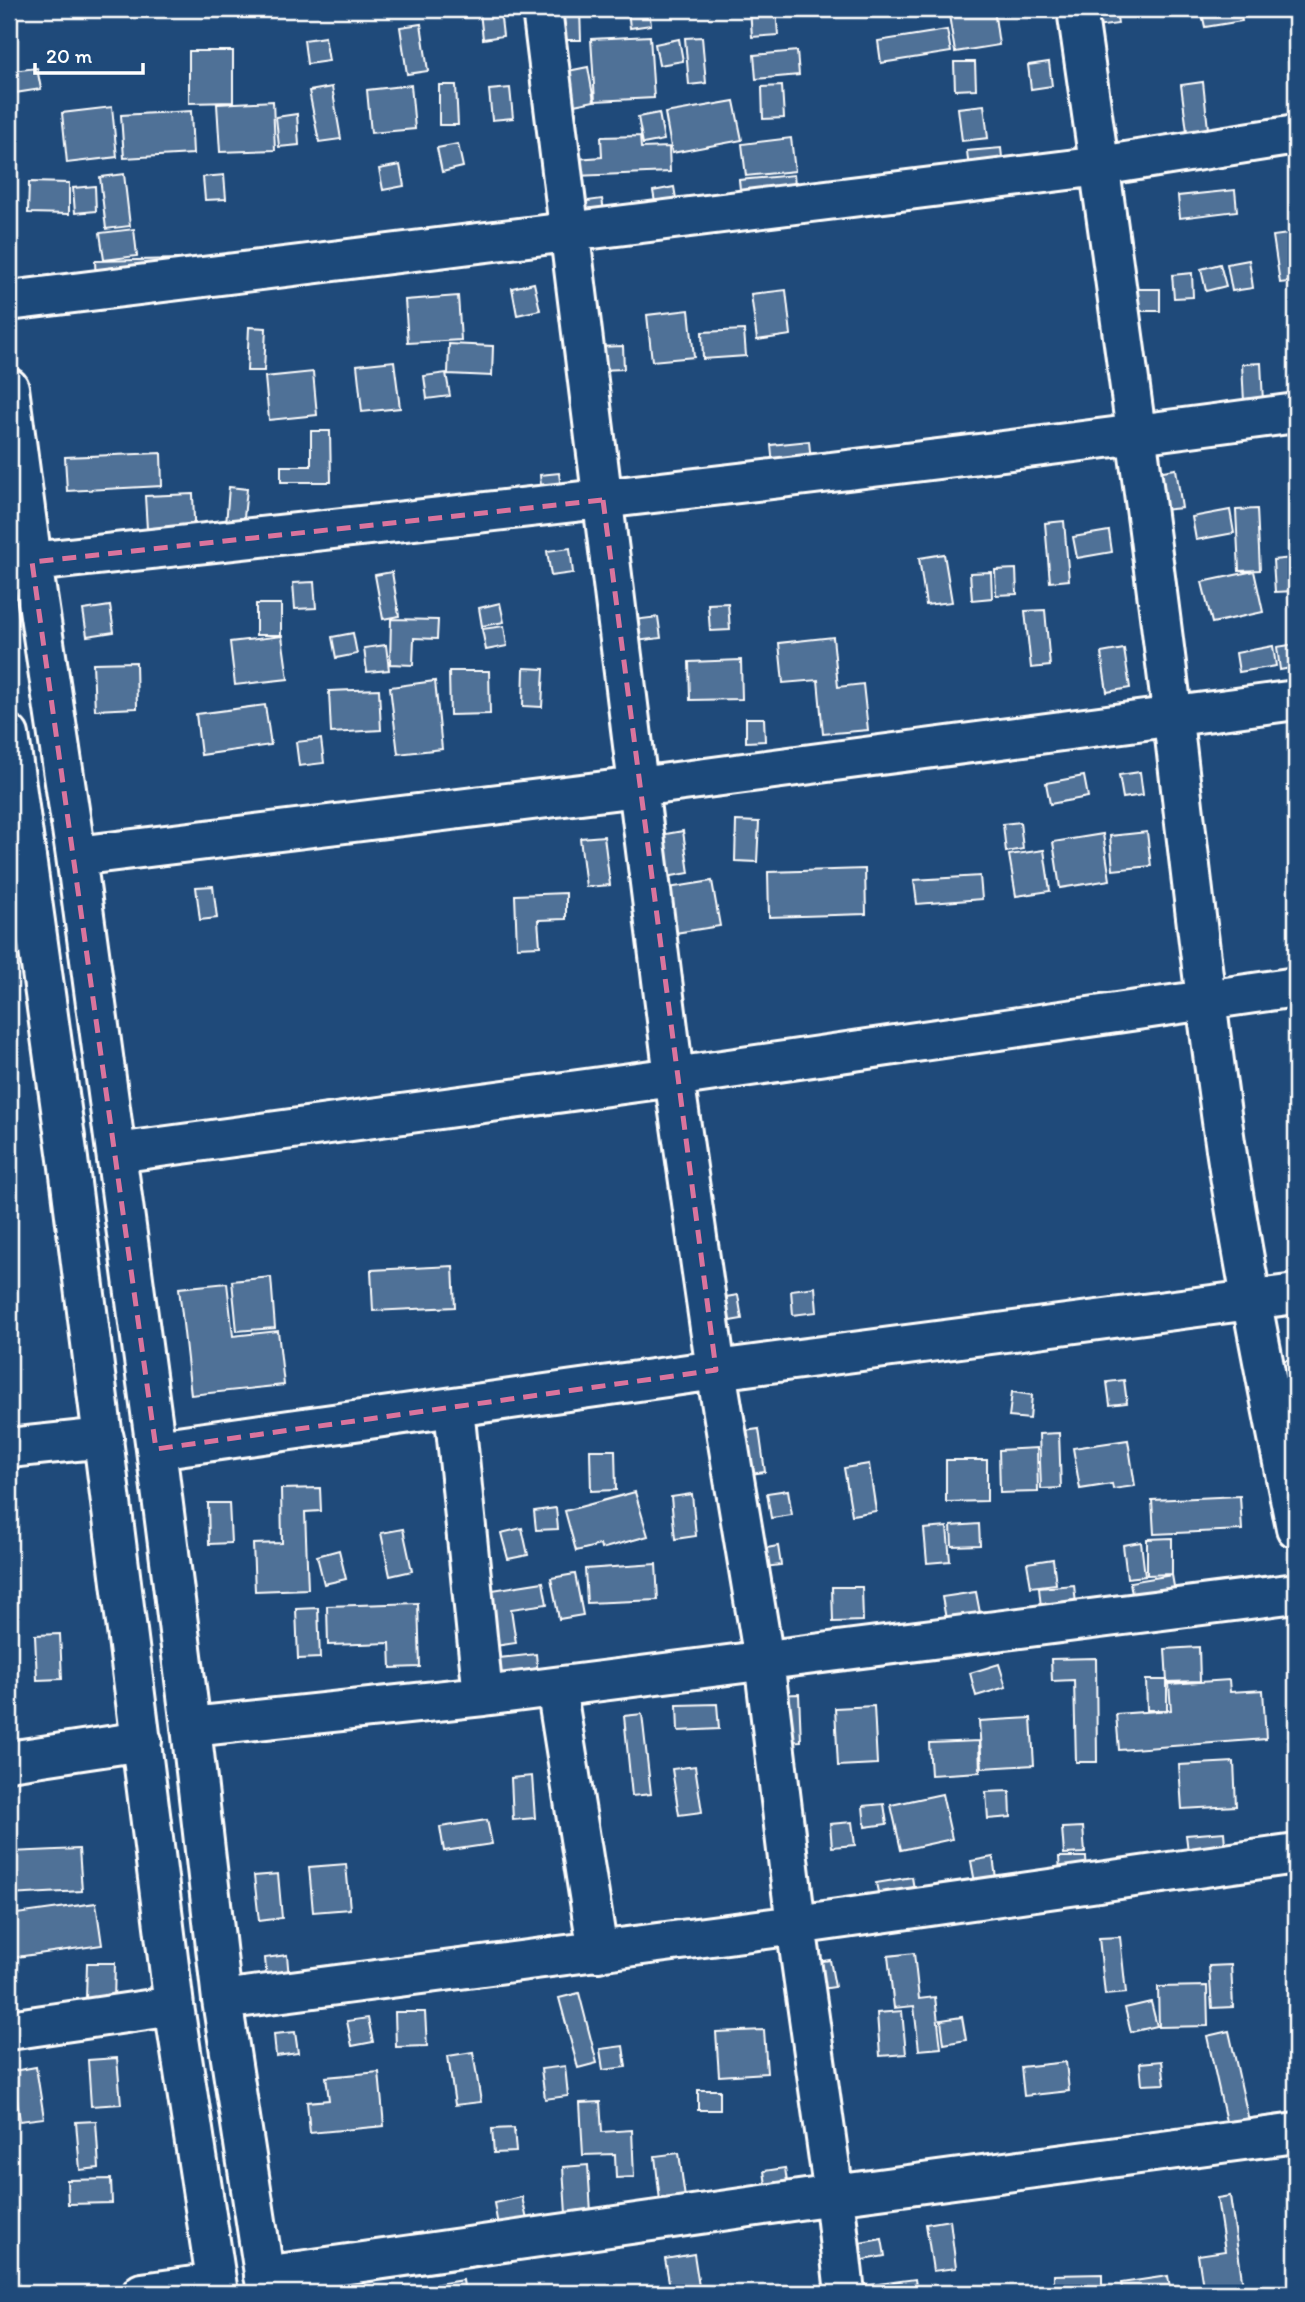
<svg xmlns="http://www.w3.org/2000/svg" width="1305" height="2302" viewBox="0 0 1305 2302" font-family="Itim,sans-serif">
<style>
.building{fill:#507197;stroke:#fff;stroke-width:2}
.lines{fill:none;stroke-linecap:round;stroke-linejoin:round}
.street-casing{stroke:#fff;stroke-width:44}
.street{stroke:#1f4a7a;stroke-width:38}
.marked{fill:none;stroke:#da749d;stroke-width:5;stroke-dasharray:14 9;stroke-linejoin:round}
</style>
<rect width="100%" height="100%" fill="#1f4a7a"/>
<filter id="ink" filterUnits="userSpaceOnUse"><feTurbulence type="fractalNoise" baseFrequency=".0143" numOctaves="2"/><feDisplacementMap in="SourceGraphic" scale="14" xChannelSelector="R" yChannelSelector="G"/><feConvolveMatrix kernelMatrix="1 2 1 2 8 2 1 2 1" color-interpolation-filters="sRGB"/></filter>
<g filter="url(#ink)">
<path class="building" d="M557 9H580L581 40H557Z
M628 9H649L651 25 630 28Z
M750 9H776L778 35 752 37Z
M920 9H944V12L921 14Z
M948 9H994L999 45 955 52Z
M1093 9H1116L1118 24 1096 27Z
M1168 9H1189V16H1168Z
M1201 9H1240L1242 21 1205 27Z
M500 10 503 36 483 39 480 12Z
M1292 21H1296V63Z
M421 24 428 71 407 74 400 27Z
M947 30 951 52 881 63 878 41Z
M650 36 654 98 595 101 591 39Z
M325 37 329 61 307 64 304 40Z
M702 37 706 83 689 85 685 38Z
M679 39 683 61 659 65 655 44Z
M189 51H233V102L189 103Z
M797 51 799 75 756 79 754 55Z
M954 62H975L976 89 955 90Z
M1049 62 1052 86 1031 89 1028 65Z
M588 67 594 101 569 106 563 72Z
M37 68 41 89 15 93 11 71Z
M1203 82 1209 138 1188 139 1181 85Z
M411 85 415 129 371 133 367 90Z
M439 85H456L458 125H439Z
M782 86 784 118 763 119 762 87Z
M332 87 341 139 319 142 309 91Z
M510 88 513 118 492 120 489 90Z
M273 101 275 150 220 152 217 104Z
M734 101 742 140 672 153 665 113Z
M984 105 988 138 962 141 958 108Z
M112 107 117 157 67 163 62 113Z
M191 111 193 154 124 158 121 115Z
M659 113 664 140 643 144 638 117Z
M297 114 299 145 279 147 276 117Z
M640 136 641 148 669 147 670 172 576 176V159L602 157 601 137Z
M791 138 795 171 746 176 742 144Z
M458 144 463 167 442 172 437 148Z
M1001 148 1003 167 969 170 967 151Z
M400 165 404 186 383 190 379 169Z
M124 174 130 226 106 229 100 177Z
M224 175 226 199 205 200 203 177Z
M794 175 796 194 741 199 739 180Z
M29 182 69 183V214L28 213Z
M95 186 96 211 75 213 73 188Z
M674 187 678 210 657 214 653 191Z
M1235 190 1237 211 1180 218 1178 196Z
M602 199 606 222 584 225 580 202Z
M134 229 137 256 104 260 100 233Z
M1296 233V281L1280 283 1273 236Z
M180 259 181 280 96 283 95 261Z
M1249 260 1253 288 1232 291 1227 264Z
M1220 264 1226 286 1206 291 1201 269Z
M1192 273 1193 297 1174 298 1172 275Z
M534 283 540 310 517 315 512 288Z
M1134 289H1160V311H1134Z
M786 290 791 335 757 340 751 294Z
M458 296 461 340 408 343 405 300Z
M689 310 694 357 652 361 647 315Z
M249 327 266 328 264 371H247Z
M744 330 746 356 703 359 702 332Z
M449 344 493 346 492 376 448 374Z
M623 346 624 369 599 370 597 347Z
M394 361 400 408 362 412 357 365Z
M1261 363 1263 401 1244 402 1242 364Z
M313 372 317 415 269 420 265 377Z
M446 373 450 396 427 399 424 376Z
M311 431H330L331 482H281V466H311Z
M809 441 811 462 773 466 771 445Z
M161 453 162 486 67 491 65 457Z
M1176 469 1182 508 1162 510 1156 472Z
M559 473 562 496 542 499 540 475Z
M229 487 247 489 243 527 226 525Z
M193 494 195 544 148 546 145 496Z
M1257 509 1260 570 1239 571 1236 510Z
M1230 510 1234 533 1196 540 1192 517Z
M1064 521 1069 580 1050 582 1045 523Z
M1109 531 1112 552 1077 558 1073 537Z
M570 548 573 573 551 576 547 551Z
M944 554 952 602 926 605 919 558Z
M1292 558 1294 591 1275 592 1273 560Z
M1016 569 1017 594 996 595 995 570Z
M1254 571 1263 612 1212 623 1202 582Z
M392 572 399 616 383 619 375 575Z
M991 572 992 598 972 600 970 573Z
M314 582 316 608 295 609 293 583Z
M500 603 504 622 482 626 479 608Z
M728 603 730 630 710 631 708 604Z
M256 604H281V635H256Z
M110 606 114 632 87 636 83 610Z
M1045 610 1050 666 1031 668 1025 611Z
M658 617 661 638 636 641 633 620Z
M391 619 438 620 437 639 414 638 413 665 390 664Z
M504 626 507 646 486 650 482 629Z
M353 633 357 654 336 658 332 637Z
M282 636 288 679 235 685 230 642Z
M833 637 838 687 863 684 868 730 823 734 818 680 783 683 779 643Z
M1296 644V667L1280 670 1277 647Z
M386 645 389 670 367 672 364 648Z
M1273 646 1276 666 1239 672 1236 653Z
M1124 649 1130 688 1107 692 1101 653Z
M741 660 742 699 690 700 689 662Z
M136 662 137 708 95 710 93 663Z
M524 668 544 669 542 707 523 706Z
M449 671H489L490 714 450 715Z
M435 681 442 749 398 754 390 687Z
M379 689 381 730 331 733 329 691Z
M265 705 271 745 201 755 196 714Z
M746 718H764L765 741 746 742Z
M321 739 324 763 299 766 296 742Z
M1140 772 1143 795 1123 798 1119 775Z
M1084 776 1088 797 1050 804 1046 783Z
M736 821 759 822 757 862 735 861Z
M1020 822 1023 849 1006 852 1003 824Z
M683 831 689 873 666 877 660 835Z
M1147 832 1151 866 1113 870 1110 836Z
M1103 834 1110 880 1060 888 1053 842Z
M604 836 610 885 586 887 580 838Z
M1044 850 1050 891 1016 896 1009 855Z
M865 869 866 914 769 917 768 872Z
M980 876 982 899 917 904 914 880Z
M712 881 720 926 675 933 668 888Z
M213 886 217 918 200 920 196 887Z
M566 893V919L538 920 540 946 517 947 515 895Z
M453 1266 455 1307 373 1311 371 1270Z
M271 1277 275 1328 237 1331 232 1281Z
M227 1283 233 1336 278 1331 284 1385 191 1395 179 1288Z
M815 1287 817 1312 793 1315 791 1290Z
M738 1295 742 1319 712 1324 708 1300Z
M1282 1360H1296V1387L1281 1386Z
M1124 1380 1127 1403 1110 1405 1107 1382Z
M1012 1392 1032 1395 1030 1419 1009 1417Z
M759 1429 765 1472 743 1475 737 1432Z
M1059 1433 1061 1488 1041 1489 1039 1434Z
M1128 1440 1135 1486 1113 1489 1112 1484 1080 1489 1073 1448Z
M1037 1448 1038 1492 1000 1493 999 1450Z
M590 1450H615L616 1490 591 1491Z
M946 1460H987V1501L946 1502Z
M869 1464 876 1511 852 1515 844 1468Z
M320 1488 321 1511 305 1512 308 1589 255 1591 253 1544 282 1543 281 1489Z
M788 1490 792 1515 771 1518 767 1493Z
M635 1492 648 1536 601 1549 600 1545 576 1551 565 1511Z
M692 1494 696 1536 675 1539 671 1497Z
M1240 1496 1242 1530 1154 1534 1152 1500Z
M208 1503H229L231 1543 209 1544Z
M556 1508 558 1529 536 1530 534 1511Z
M979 1524 980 1545 952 1546 951 1526Z
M947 1527 950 1561 927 1563 924 1529Z
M522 1528 528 1555 508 1559 501 1533Z
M403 1529 412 1571 390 1576 381 1533Z
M1172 1538V1574L1147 1575V1539Z
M1141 1542 1145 1576 1127 1578 1123 1545Z
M778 1546 781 1565 757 1568 755 1550Z
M339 1550 346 1579 324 1584 317 1556Z
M1053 1559 1056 1584 1031 1587 1027 1563Z
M656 1564 658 1600 587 1603 585 1569Z
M575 1574 583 1615 559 1619 551 1578Z
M1172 1575 1175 1592 1133 1600 1130 1582Z
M543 1582 547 1604 511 1609 516 1643 495 1646 486 1591Z
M1074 1585 1076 1604 1041 1607 1039 1588Z
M832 1587H862L863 1621 833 1622Z
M976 1592 980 1613 946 1619 942 1597Z
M418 1603 420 1667 391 1668 390 1643 328 1645 327 1606Z
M318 1608 320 1658 298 1659 296 1609Z
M60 1634 62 1679 37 1680 35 1635Z
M1199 1647 1200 1681 1167 1682 1165 1649Z
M536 1654 538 1676 500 1679 499 1658Z
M1096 1658 1097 1762H1076L1074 1680 1052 1681 1051 1659Z
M999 1664 1006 1687 976 1696 970 1673Z
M1146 1680H1167V1710H1147Z
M1229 1680 1230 1692 1263 1690 1266 1739 1119 1750 1116 1714 1171 1710 1169 1684Z
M799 1694 801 1741 777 1742 775 1695Z
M717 1704 719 1729 678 1731 677 1705Z
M874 1706 877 1764 838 1766 835 1708Z
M642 1714 651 1794 632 1796 624 1716Z
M1031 1718 1034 1765 982 1768 979 1721Z
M979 1741 980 1772 931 1775 929 1743Z
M1234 1762 1236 1806 1182 1809 1179 1765Z
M695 1766 702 1812 679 1815 672 1769Z
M532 1776 535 1818 513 1820 511 1778Z
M1010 1791 1011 1817 988 1819 986 1792Z
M942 1794 952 1839 901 1850 891 1805Z
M884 1804 887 1824 865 1827 863 1806Z
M487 1820 492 1844 444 1851 440 1827Z
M852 1822 855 1845 832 1847 830 1824Z
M9 1827 10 1852 79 1849 82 1891 9 1895Z
M1083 1827 1085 1853 1064 1854 1062 1828Z
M1224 1832 1226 1856 1189 1859 1186 1835Z
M993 1857 997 1885 976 1888 971 1861Z
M1059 1857H1086L1087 1873 1060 1874Z
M346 1864 350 1909 313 1912 309 1867Z
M278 1874 282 1918 259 1921 254 1876Z
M912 1877 915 1895 880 1901 876 1883Z
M96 1903 102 1945 9 1958V1915Z
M1120 1937 1126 1993 1105 1995 1099 1938Z
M914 1953 919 1999 935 1997 941 2048 919 2050 914 2006 894 2008 888 1956Z
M287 1955 289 1978 267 1980 265 1958Z
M830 1960 835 1987 814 1990 809 1963Z
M87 1963H115L114 2001 86 1999Z
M1231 1965 1233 2007 1212 2008 1209 1966Z
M1207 1986 1208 2026 1159 2027 1158 1987Z
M579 1993 597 2063 578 2068 559 1998Z
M1151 2002 1157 2026 1131 2032 1125 2008Z
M902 2011 906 2054 880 2056 877 2013Z
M395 2012H425L427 2046 396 2047Z
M962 2017 966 2040 944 2044 941 2020Z
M368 2018 373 2042 352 2046 347 2021Z
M764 2030 767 2073 719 2076 716 2032Z
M1229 2031 1249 2121 1227 2126 1207 2036Z
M295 2032 298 2053 276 2056 274 2034Z
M623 2046 626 2067 603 2070 600 2049Z
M473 2052 481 2102 455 2105 448 2056Z
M117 2058 121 2104 91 2106 88 2060Z
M1162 2061 1165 2084 1142 2085 1140 2063Z
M1066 2062 1069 2091 1024 2096 1021 2067Z
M565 2066 568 2096 545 2099 541 2069Z
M36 2067 44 2118 20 2121 13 2071Z
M379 2072 384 2126 310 2133 307 2102 329 2100 326 2077Z
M698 2090H720V2110H698Z
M600 2102 602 2132 632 2130 634 2177 616 2178 615 2154 583 2155 580 2103Z
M96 2121 99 2168 80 2170 76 2122Z
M514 2128 516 2152 494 2153 492 2129Z
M679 2153 685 2198 660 2201 655 2156Z
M588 2165 591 2212 566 2214 563 2167Z
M785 2168 788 2189 767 2192 764 2171Z
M111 2179 112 2203 68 2204 67 2180Z
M1230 2196 1244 2293H1204L1198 2255 1225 2251 1217 2198Z
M522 2197 527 2220 498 2226 494 2203Z
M950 2220 956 2268 933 2271 926 2224Z
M882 2239 885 2256 852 2262 849 2245Z
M694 2254 700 2293H671L665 2259Z
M1102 2274V2293H1054V2275Z
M1168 2276 1171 2293H1123L1121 2283Z
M915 2279 917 2293H856L855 2287Z
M463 2280 465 2293H408L407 2289Z"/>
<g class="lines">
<g class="street-casing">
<path id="street" d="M542 9 674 1077 716 1370 764 1660 796 1925 834 2195 845 2293
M1077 9C1111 245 1144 483 1173 720 1190 863 1205 1006 1226 1149 1245 1276 1271 1402 1296 1528
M9 301 989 180 1100 166 1296 135
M9 388 32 562 76 856 156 1449 191 1727 222 2000 267 2293
M32 562C454 516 876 470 1296 413
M9 735 68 1159 174 2006 218 2293
M76 856 638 787 1296 700
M116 1153 674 1077 1296 987
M9 1448 104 1438
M156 1449 716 1370 1296 1294
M556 1687 598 1952
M483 1696 1296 1593
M191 1727 483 1696 454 1408
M9 1761 142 1741
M222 2000 796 1925 1296 1854
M9 2030 174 2006
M264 2276 834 2195 1296 2133
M142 2293 216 2283"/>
</g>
<use href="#street" class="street"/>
</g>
</g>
<path class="marked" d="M603 500 716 1370 156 1449 32 562Z"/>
<rect width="1305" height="2302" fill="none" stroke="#1f4a7a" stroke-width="35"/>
<rect x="18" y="18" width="1270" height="2267" fill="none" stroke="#fff" stroke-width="2.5" filter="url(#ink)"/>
<path d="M35 63v10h108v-10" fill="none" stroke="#ffffff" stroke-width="3.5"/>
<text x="46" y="63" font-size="21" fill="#ffffff" stroke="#1f4a7a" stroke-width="5" paint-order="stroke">20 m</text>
</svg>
